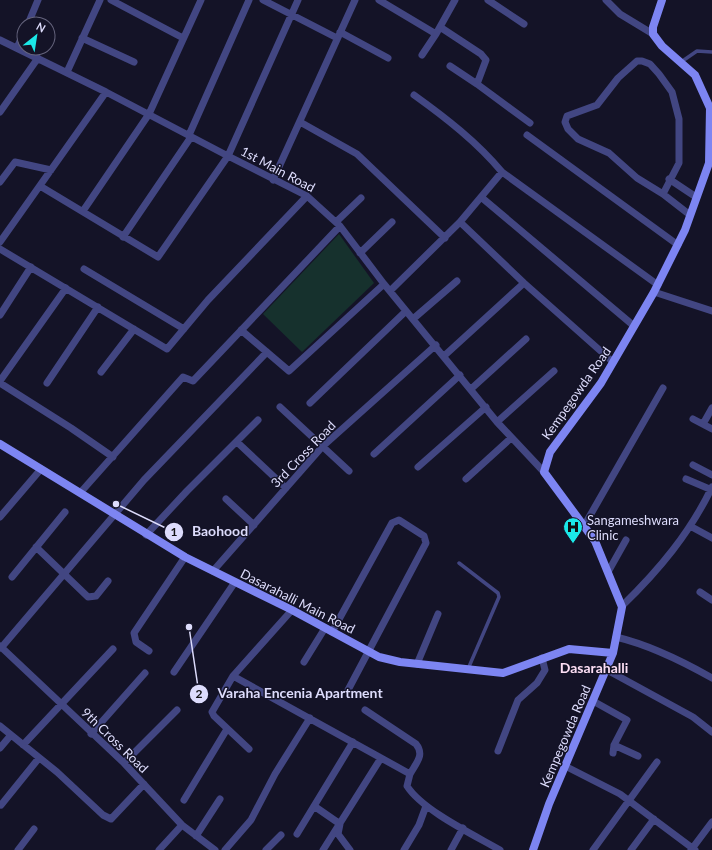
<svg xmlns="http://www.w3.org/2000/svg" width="712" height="850" viewBox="0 0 712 850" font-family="Lato,sans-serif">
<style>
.green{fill:#16312d}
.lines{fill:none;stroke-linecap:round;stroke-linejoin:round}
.lane{stroke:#424682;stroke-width:3.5}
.street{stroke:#424682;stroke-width:7}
.secondary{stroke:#7d85f2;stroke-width:8}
.labels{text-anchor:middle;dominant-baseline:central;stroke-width:3;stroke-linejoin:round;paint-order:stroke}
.street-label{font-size:13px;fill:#dddcfc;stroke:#141327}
.poi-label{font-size:13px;fill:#dddcfc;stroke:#141327;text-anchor:start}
.neighbourhood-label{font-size:14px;font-weight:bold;fill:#fcdef4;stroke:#141327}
.leader{fill:none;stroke:#dddcfc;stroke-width:1.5}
.callout-dot{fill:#dddcfc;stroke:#141327;stroke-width:1.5}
.mark-label{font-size:12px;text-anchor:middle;font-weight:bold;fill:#111}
.callout-label{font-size:14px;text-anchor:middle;font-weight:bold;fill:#dddcfc;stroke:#141327;stroke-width:3;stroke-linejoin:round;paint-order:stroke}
</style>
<rect width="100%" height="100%" fill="#141327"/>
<path class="green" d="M339 234 374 283 302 352 263 314Z"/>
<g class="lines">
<path class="lane" d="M681 62 697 51 712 52
M459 563 498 593 499 597 468 669"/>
<path class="street" d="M111 0 183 38
M263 0 337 38
M379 0 436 34 455 0
M488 0 524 24
M606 0 620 14 653 34
M28 24 38 0
M440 27 481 54 486 60 477 84 530 123
M340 32 388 58
M82 38 134 62
M0 40 106 92 228 156 307 196 340 226 384 284 497 422 544 472
M17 48 24 32
M422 55 436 34
M450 66 477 84
M67 72 100 0
M414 95C446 118 477 142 502 172L658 285
M0 112 38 58
M300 122 357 154 445 238
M189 135 249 0
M527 135 678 245
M669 179 696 197
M273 180 355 0
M0 182 15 162 51 170
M40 186 158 257 228 156 298 0
M663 194 679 163V119L672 92 659 74 650 64 642 61H637L618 78 597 105 567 116 565 122 568 129 578 139 609 153 637 178 663 194 690 215
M481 197 634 326
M83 211 149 114 201 0
M336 222 361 198
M460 222 502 172
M123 237 191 137
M0 242 106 92
M0 249 167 349 208 300 307 196
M360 253 392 222
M84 269 184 329
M390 291 460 222 524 283 613 362
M654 292 712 311
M0 315 31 267
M413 319 457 281
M241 330 289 371 384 284
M444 356 524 283
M101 372 134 329
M0 381 66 288
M0 383 71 428 113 457
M47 383 98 307
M471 389 526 339
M310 403 406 311
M280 407 349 471
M693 419 712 429
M497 422 554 371
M703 424 712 408
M237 442 286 488
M374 454 460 375
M693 465 712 475
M418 467 486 407
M466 479 511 438
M686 479 712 490
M80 493 183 377 193 381 340 226
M226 499 254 525
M0 517 41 469
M584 526 663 388
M690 526 712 538
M146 535 187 491 258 420
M36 547 88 597 96 596 108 581
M213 571 322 447 436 345
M608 572 626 540
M12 577 65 512
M700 592 712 600
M622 606C659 570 690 533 712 487
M292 610 233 676 410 774 407 786C422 810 474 835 500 850
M332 632 392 523 399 520 424 536 426 543 348 690
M616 637C650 645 682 661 712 678
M0 646 124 763 182 825 215 850
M1 648 144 480 267 352
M149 651 136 642 134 633 185 557
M304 662 325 628
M417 664 438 614
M607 670 693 717 712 732
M174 672 235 582
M233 676 212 712 214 716 249 749
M593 701 627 720 614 745 613 753
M365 710 416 744C425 755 416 763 410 774
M0 726 57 772 103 815 111 819 144 784
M91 734 145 673
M23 745 113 649
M614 745 638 756
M0 748 11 735
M498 751 518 700 537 683 545 670 542 658
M124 763 177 710
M565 766 620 794 695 850
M184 800 227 729
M1 805 39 758
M314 806 340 824 338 834 350 850
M297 834 353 742
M196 836 220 799
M18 850 34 829
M159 850 182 825
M225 850 251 820 275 774 310 718
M266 850 281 835
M323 850 381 758
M404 850 419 825 426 806
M451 850 463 828
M593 850 657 762
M631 850 654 819
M691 850 712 822"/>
<path class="secondary" d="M0 444 185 557 292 610 379 657 400 662 503 673 569 649 613 653
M533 850 549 804 613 653 622 607 595 541 544 472 550 452 601 383 654 292 685 230 709 163 710 108 695 75 662 46 653 34V27L662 0"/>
</g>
<defs>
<g id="hospital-pin" transform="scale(1)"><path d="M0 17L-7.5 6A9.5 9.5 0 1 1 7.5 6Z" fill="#1be8e8" stroke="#141327"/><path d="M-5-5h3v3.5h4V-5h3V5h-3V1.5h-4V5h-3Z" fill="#111"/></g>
</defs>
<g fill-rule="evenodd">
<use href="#hospital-pin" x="573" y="527"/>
</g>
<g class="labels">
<g class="street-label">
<text transform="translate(278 169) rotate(28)">1st Main Road</text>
<text transform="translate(576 393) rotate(-55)">Kempegowda Road</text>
<text transform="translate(303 454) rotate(-46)">3rd Cross Road</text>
<text transform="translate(298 601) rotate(27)">Dasarahalli Main Road</text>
<text transform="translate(565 736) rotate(-67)">Kempegowda Road</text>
<text transform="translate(115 740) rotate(44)">9th Cross Road</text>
</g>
<g class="poi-label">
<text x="587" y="520">Sangameshwara<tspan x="587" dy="15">Clinic</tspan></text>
</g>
<g class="neighbourhood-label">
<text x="594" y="667">Dasarahalli</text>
</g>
</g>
<path class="leader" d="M116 504L174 532M189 627L199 694"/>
<g class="callout-dot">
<circle cx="116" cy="504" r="4"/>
<circle cx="189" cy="627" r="4"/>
<circle cx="174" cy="532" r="10"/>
<circle cx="199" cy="694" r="10"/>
</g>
<g class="mark-label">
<text x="174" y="536">1</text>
<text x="199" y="698">2</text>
</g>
<g class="callout-label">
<text x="220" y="536">Baohood</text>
<text x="300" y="698">Varaha Encenia Apartment</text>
</g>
<g transform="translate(36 36) rotate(30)"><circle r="19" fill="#141327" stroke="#64637c"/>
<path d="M0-3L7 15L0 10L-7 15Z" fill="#1be8e8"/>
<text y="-6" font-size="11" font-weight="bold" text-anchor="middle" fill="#dddcfc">N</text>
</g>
</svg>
